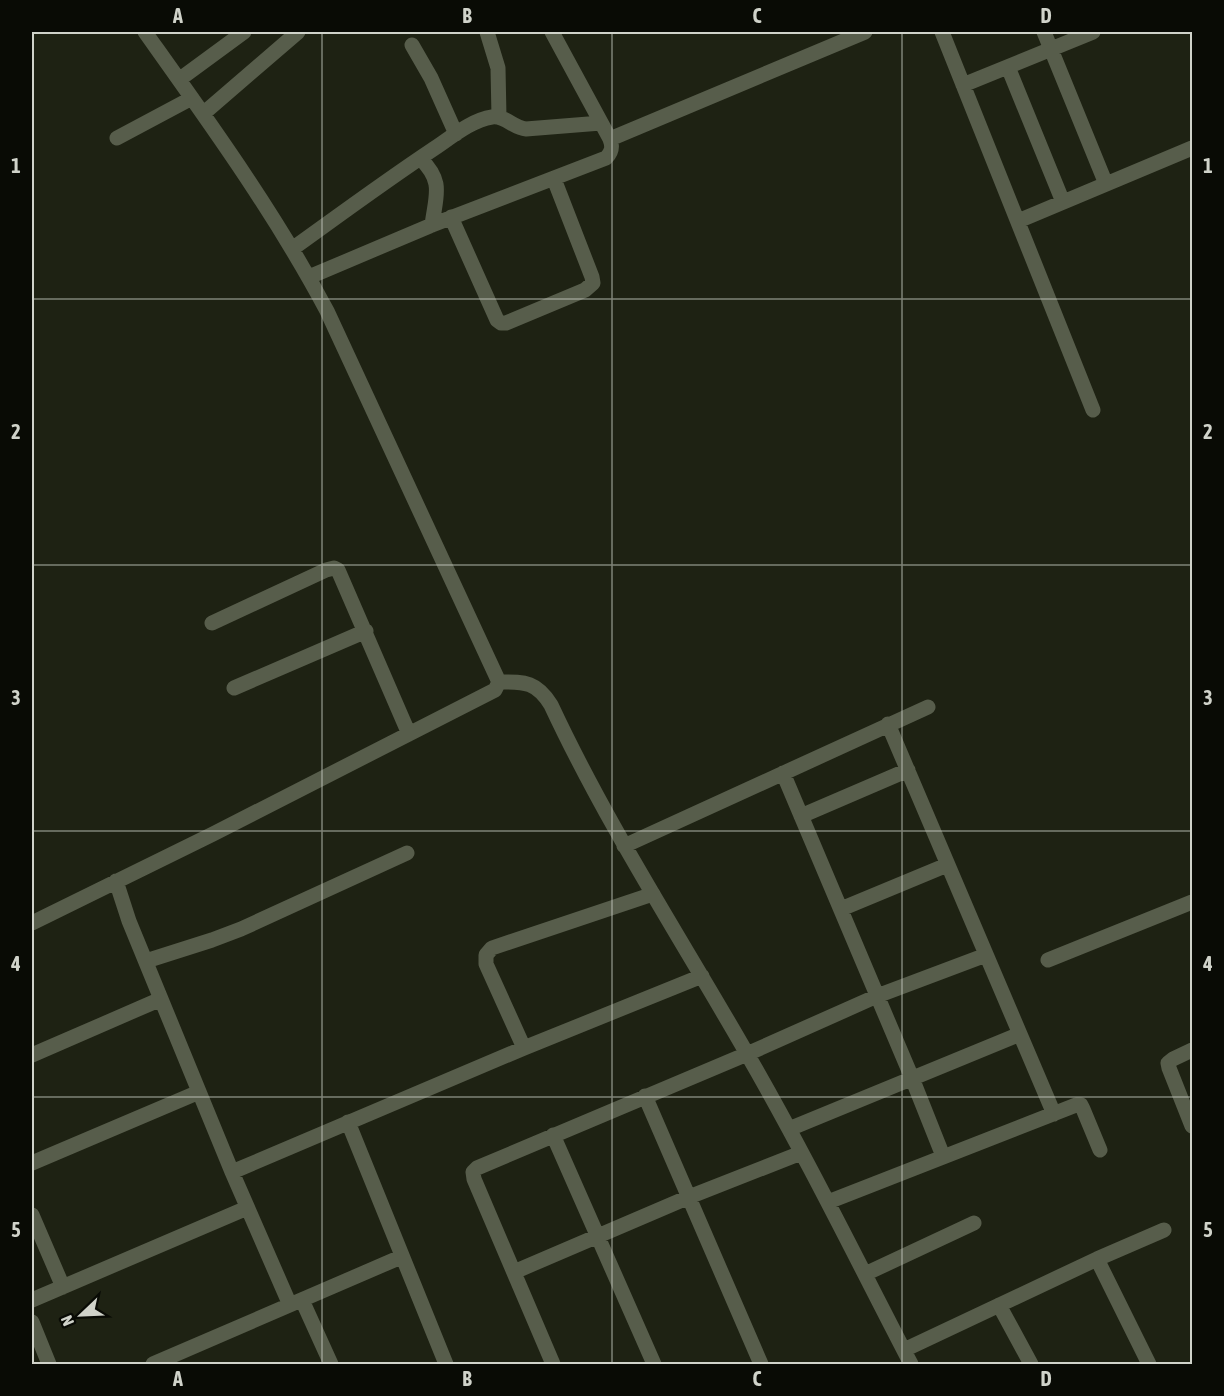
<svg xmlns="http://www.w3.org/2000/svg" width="1224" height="1396" viewBox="0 0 1224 1396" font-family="'Asap Condensed',sans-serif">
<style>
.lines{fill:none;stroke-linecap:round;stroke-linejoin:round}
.minor{stroke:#575d4b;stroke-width:15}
.grid{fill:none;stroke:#d0d3ca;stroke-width:1.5;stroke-opacity:0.55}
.neatline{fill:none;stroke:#d0d3ca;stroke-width:2}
.grid-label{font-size:20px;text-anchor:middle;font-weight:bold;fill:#d0d3ca}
</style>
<rect width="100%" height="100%" fill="#1e2213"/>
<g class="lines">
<path class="minor" d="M145 32C209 122 275 213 327 311L499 682
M487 32 498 68 499 117
M942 32 1093 410
M1044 32 1106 184
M412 45 431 78 456 134
M1008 67 1063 202
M180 79 244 32
M963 85 1093 32
M204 113 298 32
M117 138 192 98
M610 139 865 32
M420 158C444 182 436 194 432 225
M451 217 497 320 501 323H506L585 290 593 283 592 277 554 179
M1018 221 1192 148
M292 249C338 216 384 182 432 150 449 139 471 120 492 117 505 115 513 128 526 129L601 123
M309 277 432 225 606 158C612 152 613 147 610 139L552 32
M212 623 326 570 334 568 338 570 409 734
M499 682C524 682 536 681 551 705 607 825 680 937 746 1052 805 1154 857 1260 911 1364
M234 688 366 631
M888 724 1054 1114
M783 773 912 1078 943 1156
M801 816 908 770
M624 846 928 707
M116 881 129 921 232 1172 290 1305
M841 909 947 865
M32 923 213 834 495 690 499 682
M1048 960 1192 902
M146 961 212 940 241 929 407 853
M524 1048 486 964V955L492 948 653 894
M1192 1050 1173 1059 1168 1063 1169 1068 1192 1126
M32 1055 161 999
M645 1096 761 1364
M348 1122 446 1364
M789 1129 1020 1034
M553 1135 654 1364
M32 1163 199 1092
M232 1172 524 1048 702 976
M828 1202 1076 1105H1081L1083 1109 1100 1150
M32 1215 63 1287
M1097 1259 1149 1364
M514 1272 689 1197 801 1153
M865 1274 974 1223
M32 1300 247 1208
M302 1300 331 1364
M999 1305 1031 1364
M32 1322 49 1364
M904 1350 1097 1259 1164 1230
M153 1364 401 1257
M553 1364 474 1179 473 1172 477 1168 747 1054 877 996 986 955"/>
</g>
<path class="grid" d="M322 32V1364M612 32V1364M902 32V1364M32 299H1192M32 565H1192M32 831H1192M32 1097H1192"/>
<rect width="1224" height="1396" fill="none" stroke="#090b05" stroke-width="66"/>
<g transform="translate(81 1315) rotate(247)" stroke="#090b05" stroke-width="4.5" paint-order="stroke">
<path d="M0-4.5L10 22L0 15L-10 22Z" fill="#d0d3ca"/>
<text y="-9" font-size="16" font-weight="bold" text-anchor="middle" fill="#d0d3ca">N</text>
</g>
<rect x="33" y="33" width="1158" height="1330" class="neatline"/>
<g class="grid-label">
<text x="178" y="23">A</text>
<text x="467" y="23">B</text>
<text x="757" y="23">C</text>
<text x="1046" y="23">D</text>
<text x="16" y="173">1</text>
<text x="1208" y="173">1</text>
<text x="16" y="439">2</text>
<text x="1208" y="439">2</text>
<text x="16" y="705">3</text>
<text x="1208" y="705">3</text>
<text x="16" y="971">4</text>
<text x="1208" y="971">4</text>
<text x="16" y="1237">5</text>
<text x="1208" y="1237">5</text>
<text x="178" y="1386">A</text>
<text x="467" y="1386">B</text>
<text x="757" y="1386">C</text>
<text x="1046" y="1386">D</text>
</g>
</svg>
